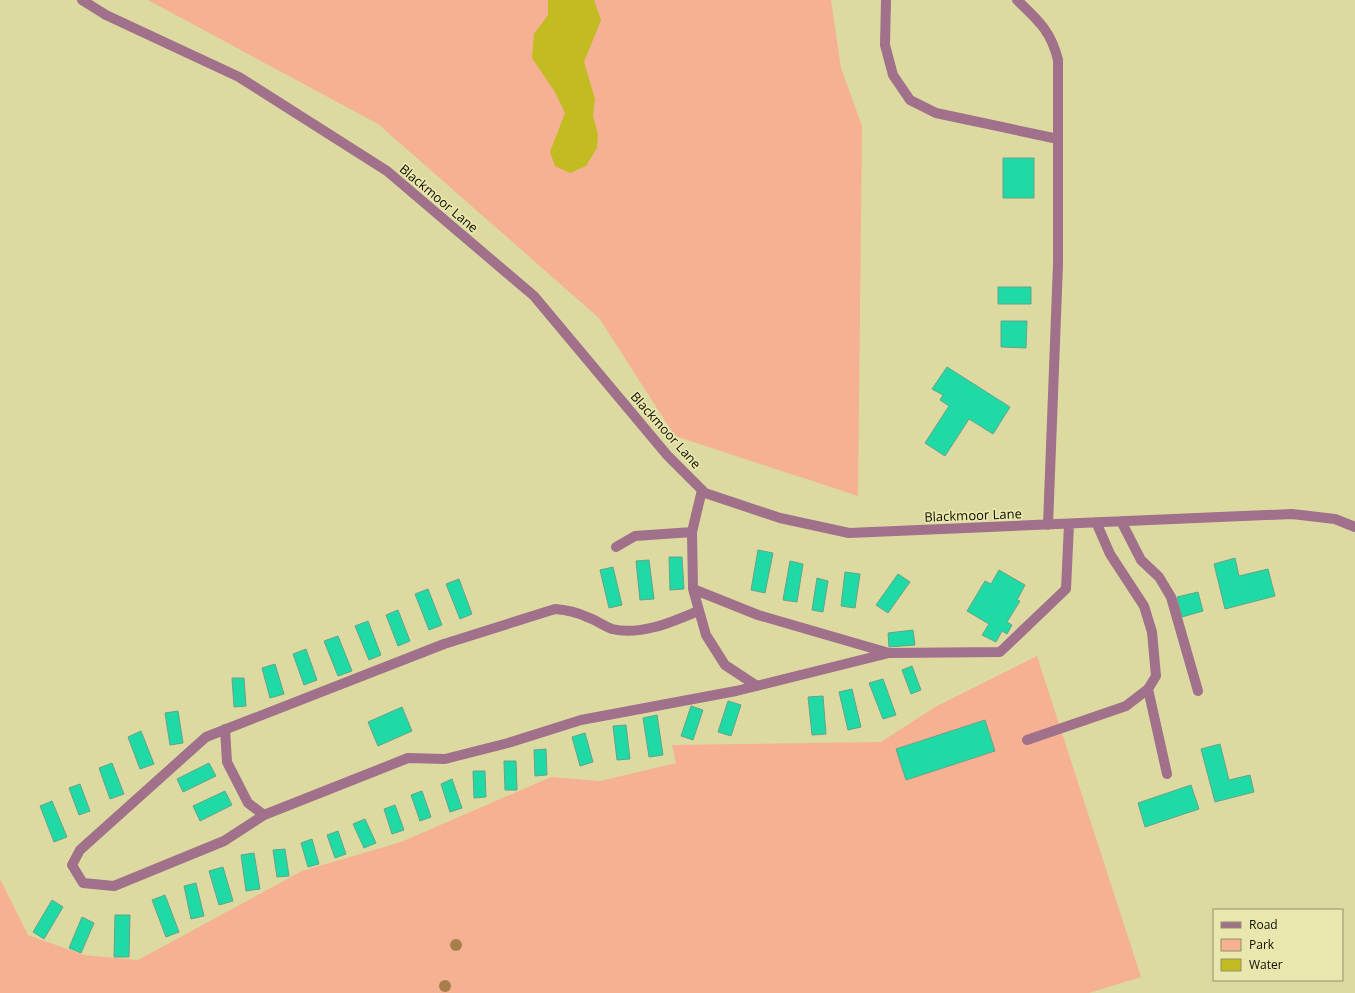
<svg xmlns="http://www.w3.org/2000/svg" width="1355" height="993" viewBox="0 0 1355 993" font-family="'Open Sans',sans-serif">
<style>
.green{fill:#f5b191}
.water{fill:#c2bb22}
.building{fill:#1fdaa4;stroke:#66a38b}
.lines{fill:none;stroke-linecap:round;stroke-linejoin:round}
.minor{stroke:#a1708a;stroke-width:10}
.tree{fill:#a87f4c}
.labels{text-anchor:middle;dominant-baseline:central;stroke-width:3.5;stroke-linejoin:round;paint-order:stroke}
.street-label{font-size:13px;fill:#100f00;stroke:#e9e7ae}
</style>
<rect width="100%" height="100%" fill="#dcdaa1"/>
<path class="green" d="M148 0H831L841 68 862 126 858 496 675 436 599 318 378 124Z
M1037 656 1141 977 1089 993H0V879L28 935 84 955 138 960 302 871 401 842 551 777 600 781 676 763 672 745 881 742 935 707Z"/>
<path class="water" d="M548 0H594L601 20 584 62 595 99 593 115 598 135 597 148 586 166 570 173 555 166 550 152 565 113 555 92 532 58 534 34 548 15Z"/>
<path class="building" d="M1003 158H1034V198H1003Z
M998 287H1031V304H998Z
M1001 321H1027L1026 348 1001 347Z
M947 367 1010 407 993 434 969 419 945 456 925 443 949 406 940 400 943 395 932 389Z
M758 550 773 553 765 593 751 590Z
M669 557H682L684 589 670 590Z
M1235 558 1239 576 1268 569 1275 596 1225 609 1214 564Z
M649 560 654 599 640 600 636 561Z
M790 561 803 564 797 602 783 600Z
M613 567 622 605 609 608 600 570Z
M999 570 1025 585 1017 600 1020 601 1007 622 1012 625 1007 634 1002 631 996 642 982 635 989 624 967 611 985 581 991 584Z
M845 572 860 574 855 608 841 606Z
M898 574 910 582 888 613 876 605Z
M817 578 828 581 823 612 812 610Z
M459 579 472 614 460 619 446 584Z
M428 589 442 625 429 630 415 594Z
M1198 592 1203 611 1182 617 1177 597Z
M398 610 410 641 398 646 386 615Z
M368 621 381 655 369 660 355 626Z
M913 630 915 645 889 647 888 633Z
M338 636 352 671 338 676 324 641Z
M306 649 317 680 304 685 293 654Z
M275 664 284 694 270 698 262 668Z
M912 666 921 690 911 694 902 670Z
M232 678H244L246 706 234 707Z
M883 679 896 715 883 719 869 683Z
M852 689 861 727 848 730 839 692Z
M823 696 826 734 812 735 808 697Z
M728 701 741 705 731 736 718 732Z
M691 706 703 710 693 740 681 736Z
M402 707 412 731 378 746 368 722Z
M178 711 183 743 170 745 165 713Z
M657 715 663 755 649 757 643 718Z
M985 720 995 751 906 780 896 749Z
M626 725 630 759 617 760 613 726Z
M141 731 154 764 140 769 128 737Z
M585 733 593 762 580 766 572 737Z
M1220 744 1229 780 1250 775 1254 792 1215 802 1201 749Z
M546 749 547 775 535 776 534 750Z
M504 761H516L517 790H505Z
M112 763 124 794 110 799 99 768Z
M209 763 216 776 183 792 177 779Z
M473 771H485L486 797 474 798Z
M452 779 462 808 450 812 441 784Z
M80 784 90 811 79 815 69 788Z
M1191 785 1199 809 1145 827 1138 803Z
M225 791 232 805 200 821 193 806Z
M422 791 431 817 420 821 411 795Z
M52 801 67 837 54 842 40 806Z
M395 805 404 830 392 834 384 809Z
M365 819 376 843 364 848 353 824Z
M338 831 346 854 335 858 327 835Z
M312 839 319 864 308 867 301 843Z
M285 849 289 876 277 877 273 850Z
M254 853 260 889 246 891 241 855Z
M223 867 233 901 219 905 209 871Z
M196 883 204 916 191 919 184 886Z
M165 895 179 932 166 937 152 900Z
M52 900 63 907 44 939 33 932Z
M115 915H130L129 957H114Z
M82 917 94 923 81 953 69 948Z"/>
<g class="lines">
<path class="minor" d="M82 0 106 15 239 77 387 171 534 296 667 455 705 493 780 518 849 533 1292 514 1335 519 1355 527
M886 0 885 45 893 75 910 100 936 113 1058 139
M1017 0C1038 20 1051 31 1058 60V264L1048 525
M1121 521 1141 560 1159 577 1171 597 1198 691
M692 532 693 589 706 635 725 665 757 686
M616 547 635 536 692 532 702 490
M693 589 758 615 889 653
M698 611C672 622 640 636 612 629 604 626 596 620 587 617 577 612 566 610 555 609L444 644 206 737 80 850 72 865 83 883 114 886 224 841 264 815 408 758 445 759 508 743 581 720 736 691 889 653 1000 652 1066 589 1069 524
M1148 689 1167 774
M225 729 227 762 248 803 264 815
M1027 740 1126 706 1148 689 1156 676 1152 632 1144 606 1110 554 1096 522"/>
</g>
<g class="tree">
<circle cx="456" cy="945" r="6"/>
<circle cx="445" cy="986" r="6"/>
</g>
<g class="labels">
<g class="street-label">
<text transform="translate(439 198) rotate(40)">Blackmoor Lane</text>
<text transform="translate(666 430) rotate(48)">Blackmoor Lane</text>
<text transform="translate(973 515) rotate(-2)">Blackmoor Lane</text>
</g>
</g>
<rect x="1213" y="909" width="130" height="72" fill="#e9e7ae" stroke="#929168"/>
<rect x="1221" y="922" width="20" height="6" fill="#a1708a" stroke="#929168"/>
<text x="1249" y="929" font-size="12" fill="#100f00">Road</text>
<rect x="1221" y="939" width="20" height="12" fill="#f5b191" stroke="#929168"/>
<text x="1249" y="949" font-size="12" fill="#100f00">Park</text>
<rect x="1221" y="959" width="20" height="12" fill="#c2bb22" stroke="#929168"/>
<text x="1249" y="969" font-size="12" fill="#100f00">Water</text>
</svg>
